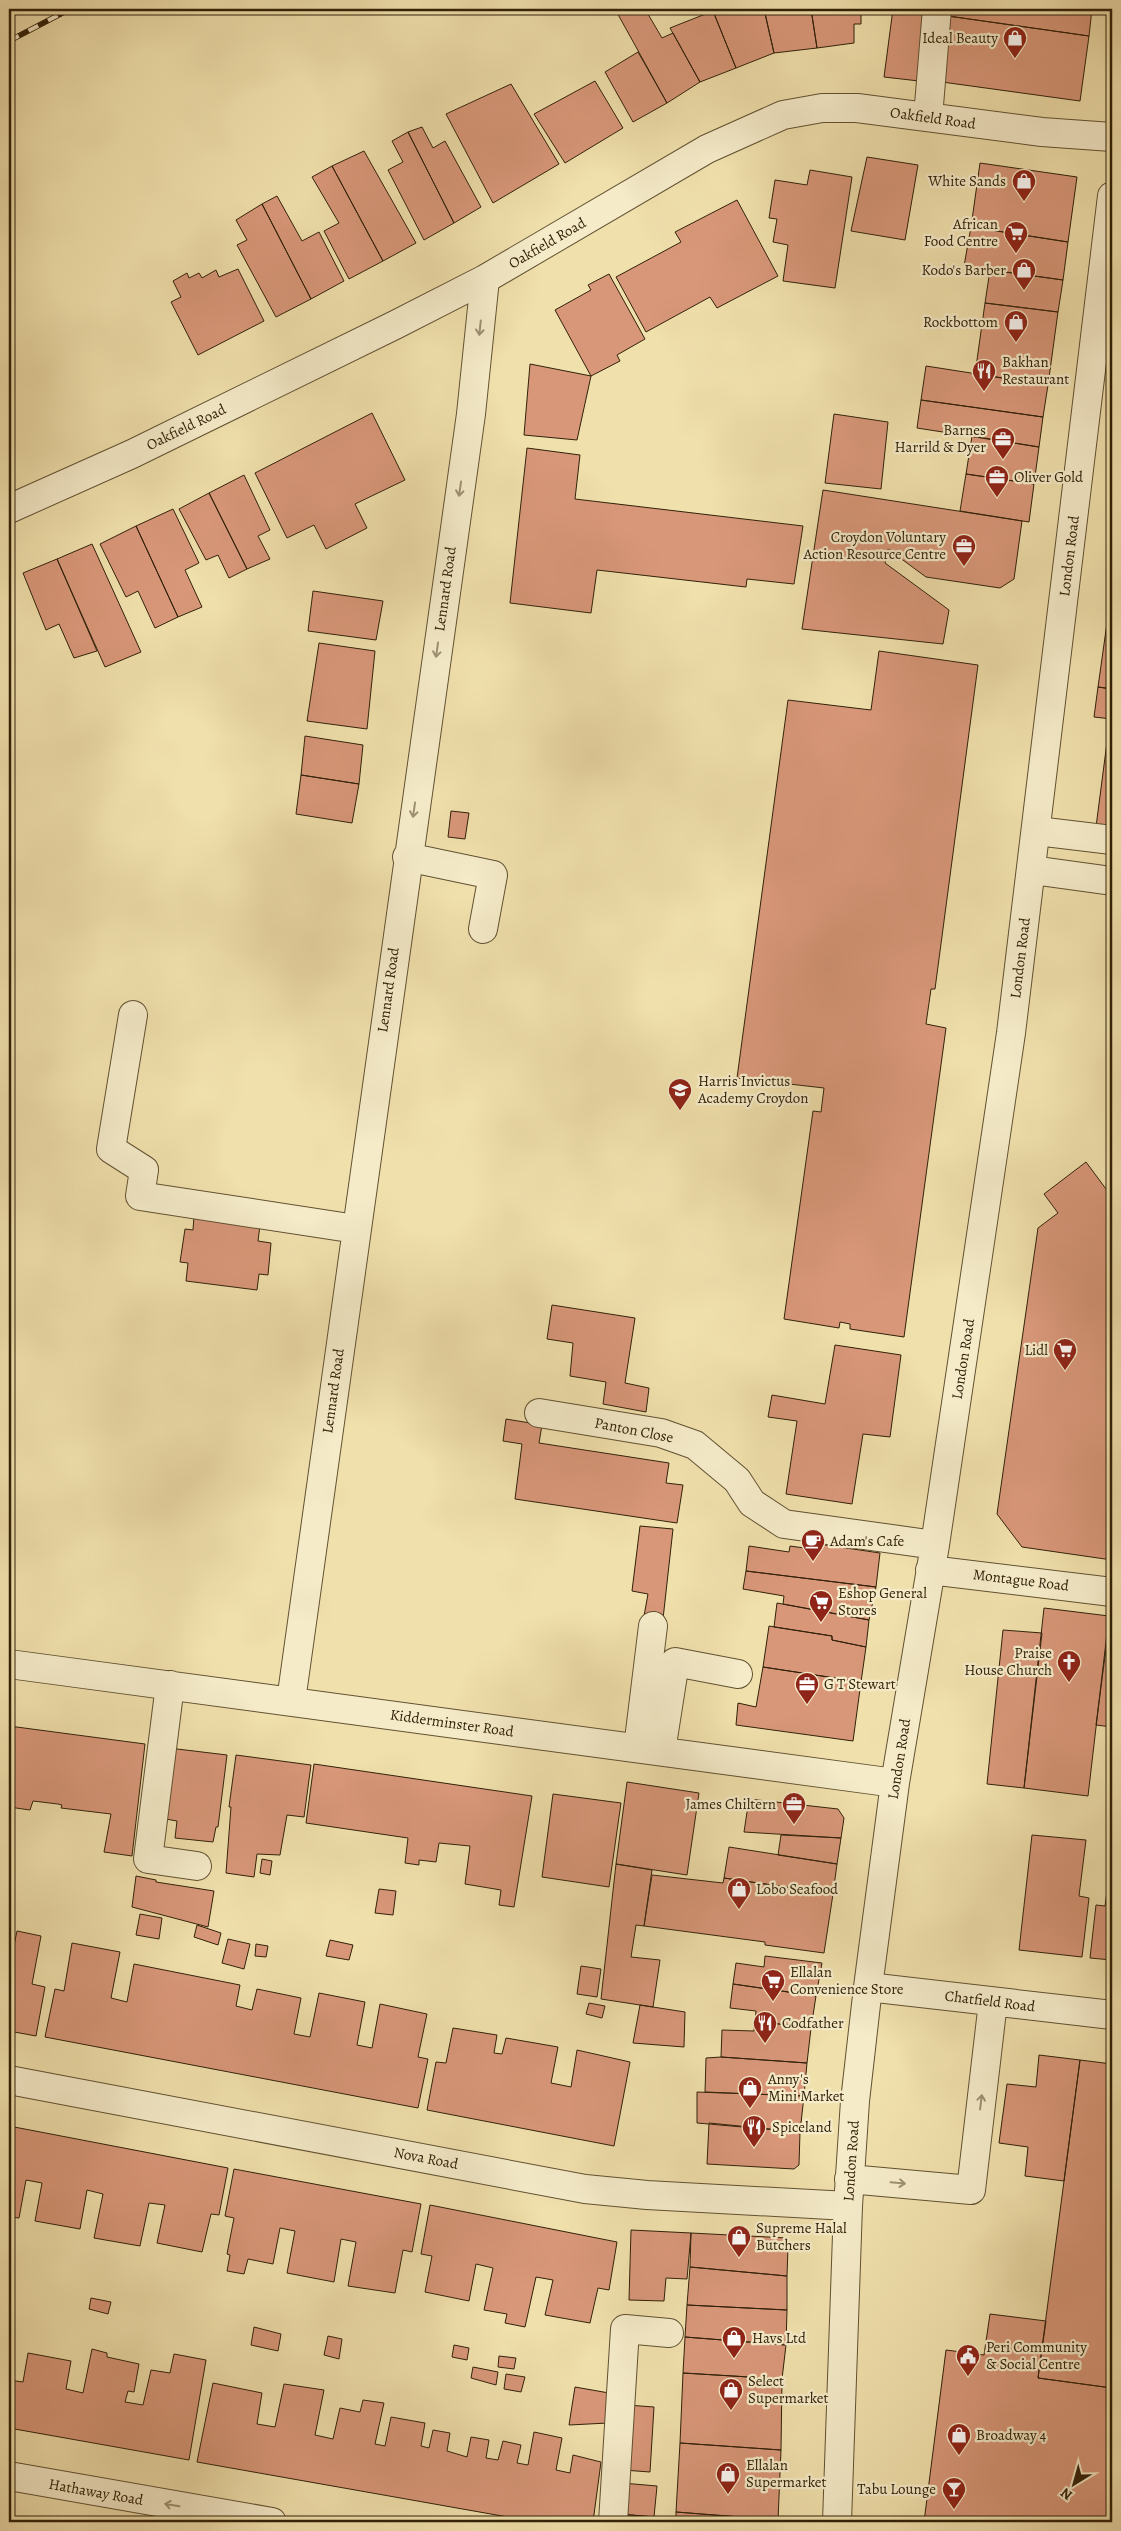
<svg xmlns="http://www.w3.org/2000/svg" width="1121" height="2531" viewBox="0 0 1121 2531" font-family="Alegreya,serif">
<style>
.building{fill:#d89779;stroke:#312109}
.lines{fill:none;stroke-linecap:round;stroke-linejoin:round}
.minor-casing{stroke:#615132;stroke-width:30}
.minor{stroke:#f5ebc9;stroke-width:28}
.rail-casing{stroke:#312109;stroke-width:5.5}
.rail{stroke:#f5ebc9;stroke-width:4;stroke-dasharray:11;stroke-linecap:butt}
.oneway{stroke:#9d9073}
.labels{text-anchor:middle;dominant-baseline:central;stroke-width:4.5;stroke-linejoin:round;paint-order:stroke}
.poi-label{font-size:15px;fill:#312109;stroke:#f5ebc9;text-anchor:start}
.street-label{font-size:15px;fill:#312109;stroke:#f5ebc9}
</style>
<rect width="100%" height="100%" fill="#f0e0ac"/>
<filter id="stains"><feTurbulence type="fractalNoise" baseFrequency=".004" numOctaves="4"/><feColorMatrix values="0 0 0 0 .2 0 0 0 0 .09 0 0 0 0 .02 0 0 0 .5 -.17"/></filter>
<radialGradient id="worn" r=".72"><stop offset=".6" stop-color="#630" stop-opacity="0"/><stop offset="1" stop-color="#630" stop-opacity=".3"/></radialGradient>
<path class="building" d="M615 9H645L662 38 673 33 700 82 667 103Z
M718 9H764L774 53 736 68 713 11Z
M764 9H811L817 48 774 53Z
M811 9H861V24H854V43L817 48Z
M893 9H927L919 81 884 77Z
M948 9H1092L1089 36 948 16Z
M713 11 736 68 700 82 670 28Z
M948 16 1089 36 1080 101 942 82Z
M638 52 667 103 633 122 605 72Z
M595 81 623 128 565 163 534 114Z
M511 84 559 164 493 203 446 114Z
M422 127 433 148 445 141 481 207 454 223 408 132Z
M408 132 454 223 424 240 388 170 403 162 392 141Z
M364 151 416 243 383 261 332 166Z
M867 157 918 165 905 240 851 231Z
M980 163 1077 177 1068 242 971 227Z
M332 166 383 261 349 279 324 231 339 223 312 177Z
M810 170 852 177 835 288 783 281 788 245 773 242 777 219 769 218 775 180 807 185Z
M277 196 302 241 319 232 344 281 311 299 262 204Z
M737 200 778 276 717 308 710 297 646 332 616 277 681 242 675 232Z
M262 204 311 299 276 317 237 245 247 240 236 220Z
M971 227 1068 242 1063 280 964 266Z
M238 269 264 321 198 355 171 302 181 297 173 281 187 273 189 278 199 273 202 278 216 270 219 277Z
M990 270 1063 280 1058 312 985 303Z
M609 274 645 339 617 355 620 361 591 376 555 310 591 290 588 285Z
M985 303 1058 312 1048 385 975 374Z
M530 364 591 376 577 440 524 435Z
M926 366 1048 385 1043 417 921 400Z
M921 400 1043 417 1039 447 917 428Z
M372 413 405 480 355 504 367 528 326 549 314 525 287 538 255 473Z
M834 414 888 422 881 489 825 483Z
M972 436 1039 447 1034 484 966 474Z
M527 448 580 455 575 499 803 526 794 584 747 579 746 587 597 570 591 613 510 603Z
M966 474 1034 484 1029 522 960 511Z
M244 475 270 530 258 536 270 559 247 569 209 493Z
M823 490 1022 521 1014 579 1000 588 926 577 888 549 885 563 949 610 943 644 802 629Z
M209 493 247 569 229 578 218 555 206 560 179 509Z
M173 509 199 563 185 570 202 607 178 617 136 526Z
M136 526 178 617 155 628 138 591 126 597 100 544Z
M92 544 141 652 105 667 57 559Z
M57 559 97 651 74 658 59 624 46 630 23 573Z
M313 591 383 601 376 640 308 631Z
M1110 603H1112V631L1106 630Z
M1106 630 1112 631V689L1098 687Z
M319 643 375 651 367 729 307 721Z
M879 651 978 665 935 989H931L926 1024 946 1028 904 1337 850 1329V1324L840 1322 839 1328 784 1319 813 1111 821 1112 824 1088 737 1078 788 700 871 710Z
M1098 687 1112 689V719L1094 717Z
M1110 719H1112V829L1096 827Z
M305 736 363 745 359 784 301 775Z
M301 775 359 784 352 823 296 814Z
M451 811 469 813 465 839 448 837Z
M1086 1162 1112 1197V1560L1022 1547 997 1514 1038 1228 1058 1213 1044 1194Z
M194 1216 260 1225 258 1241 271 1243 268 1275 259 1274 257 1290 186 1281 188 1263 180 1262 185 1229 193 1230Z
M552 1305 635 1318 625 1383 649 1388 646 1412 603 1404 606 1382 570 1376 573 1343 547 1339Z
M835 1345 901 1355 890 1437 863 1434 852 1504 786 1494 797 1421 768 1417 772 1395 825 1404Z
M506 1419 542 1425 539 1443 669 1463 666 1483 683 1485 677 1523 515 1499 522 1444 503 1441Z
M640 1526 673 1529 663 1619 644 1616 648 1594 632 1591Z
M819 1544 880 1553 876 1587 746 1571 749 1546 789 1552 790 1546 819 1550Z
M746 1571 876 1587 869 1620 783 1604 784 1596 743 1589Z
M777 1603 869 1620 866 1647 832 1640V1636L774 1627Z
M1044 1608 1109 1616 1088 1796 1024 1788Z
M769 1626 832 1636V1640L866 1647 861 1682 763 1667Z
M1003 1630 1042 1633 1024 1788 987 1784Z
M1107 1641 1112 1642V1727L1096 1725Z
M763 1667 861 1682 853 1741 736 1725 738 1703 756 1707Z
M9 1726 145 1744 132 1856 104 1852 111 1814 61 1808 62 1805 58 1804 33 1801 30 1810 9 1807Z
M169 1748 227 1755 218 1827H216L213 1842 175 1838 177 1821 160 1818Z
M236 1755 311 1765 304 1817 287 1815 280 1855 257 1854 254 1877 226 1873 231 1807H229Z
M314 1764 532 1796 514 1907 499 1905 501 1890 465 1884 470 1846 439 1843 436 1862 419 1860V1865L405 1863 408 1838 306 1823Z
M627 1782 699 1793 687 1875 616 1864Z
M553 1794 621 1803 609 1887 542 1877Z
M749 1799 838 1809 844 1818 841 1838 744 1832Z
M781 1835 841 1838 837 1864 778 1855Z
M1032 1835 1086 1840 1079 1896 1089 1898 1082 1957 1019 1950Z
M729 1847 837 1864 833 1894 724 1878Z
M262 1859 272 1861 270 1875 260 1873Z
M9 1864H12L9 1880Z
M616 1864 652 1870 644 1926 636 1925 631 1957 660 1960 653 2007 601 1999Z
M1110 1869H1112V1960L1090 1958 1096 1905 1105 1906Z
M652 1875 723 1883 724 1878 833 1894 824 1953 765 1945V1942L644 1926Z
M136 1876 156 1880V1882L214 1891 208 1927 132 1907Z
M379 1889 396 1891 393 1915 375 1913Z
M140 1914 162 1918 159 1939 136 1935Z
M197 1925 221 1933 218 1945 194 1937Z
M17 1931 41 1936 32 1984 45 1987 36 2036 9 2031V1949L13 1950Z
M228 1939 250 1944 244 1969 222 1963Z
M330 1940 353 1945 349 1960 326 1956Z
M72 1943 120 1952 111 1998 127 2002 134 1964 240 1985 236 2006 252 2010 257 1989 301 1998 294 2034 310 2037 319 1993 365 2002 357 2045 372 2048 380 2004 427 2014 418 2057 428 2059 418 2108 45 2037 55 1989 64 1991Z
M256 1944 268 1946 266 1957 255 1956Z
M765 1956 822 1963 816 1996 733 1984 736 1963 764 1967Z
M581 1966 601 1969 597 1997 577 1994Z
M733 1984 816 1996 811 2028 755 2021 756 2011 730 2008Z
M589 2003 605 2006 602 2018 586 2014Z
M640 2005 685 2012 684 2047 633 2043Z
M755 2021 811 2028 807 2063 721 2057 722 2030 754 2031Z
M453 2028 497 2035 494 2053 502 2054 506 2038 558 2047 551 2083 571 2087 577 2050 630 2062 614 2146 427 2110 436 2062 446 2063Z
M1039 2055 1080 2060 1064 2181 1025 2176 1028 2147 999 2143 1007 2084 1036 2087Z
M721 2057 807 2063 804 2096 705 2092 706 2058Z
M1080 2060 1112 2064V2388L1038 2378Z
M697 2092 804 2096 800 2132 697 2123Z
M709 2123 800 2132 799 2165 794 2169 707 2164Z
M9 2126 228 2168 219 2215 211 2214 202 2252 157 2243 165 2205 149 2203 140 2246 94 2238 103 2194 87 2190 80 2229 35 2221 42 2183 26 2180 19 2218 9 2217Z
M234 2169 421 2204 412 2252 403 2250 395 2293 348 2286 356 2242 341 2239 334 2282 287 2273 295 2231 280 2228 273 2264 248 2259 244 2274 227 2271 230 2255 227 2254 234 2218 225 2216Z
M430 2205 617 2242 609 2290 598 2288 590 2323 545 2315 553 2280 536 2277 525 2327 505 2323 507 2314 484 2310 493 2268 476 2264 469 2301 425 2292 432 2256 421 2254Z
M631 2230 691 2233 687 2279 666 2278 664 2301 629 2300Z
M691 2233 787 2238 791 2245 788 2248 787 2276 690 2267Z
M690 2267 787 2276V2310L687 2305Z
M91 2298 111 2302 108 2314 89 2309Z
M687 2305 787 2310 786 2345 685 2337Z
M990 2314 1046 2321 1038 2378 1112 2388V2522H924L946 2350 984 2355Z
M254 2327 281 2334 278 2351 251 2345Z
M328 2336 342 2339 339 2359 324 2355Z
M685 2337 786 2345 782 2379 683 2373Z
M454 2345 469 2348 467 2360 452 2357Z
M92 2349 107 2353V2357L139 2364 134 2392 128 2391 125 2402 143 2405 151 2370 170 2373 174 2354 206 2360 189 2460 9 2428V2380L23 2382 28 2353 71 2361 66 2389 83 2393Z
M499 2356 516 2358 514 2369 498 2367Z
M473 2367 498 2372 496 2385 471 2378Z
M683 2373 782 2379 781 2450 680 2443Z
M506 2374 525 2377 521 2392 504 2389Z
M213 2383 262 2393 257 2424 275 2427 284 2384 324 2390 315 2435 333 2439 340 2408 360 2412 363 2400 384 2403 375 2444 385 2446 391 2417 425 2423 421 2446 429 2448 433 2430 450 2433 447 2451 467 2457 471 2437 489 2440 486 2458 498 2460 503 2441 521 2445 517 2463 528 2465 534 2432 562 2438 556 2470 570 2473 573 2455 601 2462 593 2522H536L197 2462Z
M575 2387 609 2393 608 2423 569 2425Z
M627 2405 654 2407 650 2472 623 2470Z
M680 2443 781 2450 778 2520 676 2512Z
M622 2483 657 2486 654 2517 620 2514Z
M676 2512 778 2520 777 2522H676Z
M620 2514 654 2517 653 2522H619Z"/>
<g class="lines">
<g class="minor-casing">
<path id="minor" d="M928 117 937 9
M9 509 132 454 395 325 485 279 707 149 783 115 822 108H857L1042 132 1112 137
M1037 831 1112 840
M407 857 493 875 483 929
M1032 870 1112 881
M133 1015 111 1149 144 1170 140 1196 356 1229
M539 1413 661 1433 695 1445 737 1480 752 1503 784 1524 935 1545
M930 1570 1112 1592
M9 1664 895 1783
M170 1685 148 1859 197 1866
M291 1701 471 414 485 279
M638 1748 653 1626
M661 1751 675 1662 738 1674
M868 1987 1112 2015
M9 2080 585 2189 647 2195 848 2206
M849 2179 971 2190 993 2002
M9 2476 272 2522
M613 2522 625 2329 669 2333
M837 2522 848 2206 855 2101 868 1987 895 1783 935 1545 1011 1033 1112 196"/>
</g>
<use href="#minor" class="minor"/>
<g class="rail-casing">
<path id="rail" d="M9 41 70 9"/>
</g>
<use href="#rail" class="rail"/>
</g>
<defs><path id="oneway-shaft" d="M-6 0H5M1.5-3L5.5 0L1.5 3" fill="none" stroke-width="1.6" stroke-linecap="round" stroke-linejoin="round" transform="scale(1.25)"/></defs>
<g class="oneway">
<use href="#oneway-shaft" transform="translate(480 328) rotate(96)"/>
<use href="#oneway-shaft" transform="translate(460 489) rotate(98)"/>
<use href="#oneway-shaft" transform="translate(437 650) rotate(98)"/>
<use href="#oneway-shaft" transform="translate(414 810) rotate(98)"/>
<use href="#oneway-shaft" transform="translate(981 2102) rotate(-83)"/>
<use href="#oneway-shaft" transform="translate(898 2183) rotate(5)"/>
<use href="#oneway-shaft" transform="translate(172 2505) rotate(-170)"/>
</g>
<defs>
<g id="shop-pin" transform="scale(1.25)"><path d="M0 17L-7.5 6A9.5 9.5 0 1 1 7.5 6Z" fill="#8f2418" stroke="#f5ebc9"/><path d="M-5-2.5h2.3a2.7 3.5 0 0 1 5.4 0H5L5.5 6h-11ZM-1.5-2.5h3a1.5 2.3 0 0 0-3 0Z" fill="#fff"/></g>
<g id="supermarket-pin" transform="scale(1.25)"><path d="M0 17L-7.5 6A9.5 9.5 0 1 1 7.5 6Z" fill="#8f2418" stroke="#f5ebc9"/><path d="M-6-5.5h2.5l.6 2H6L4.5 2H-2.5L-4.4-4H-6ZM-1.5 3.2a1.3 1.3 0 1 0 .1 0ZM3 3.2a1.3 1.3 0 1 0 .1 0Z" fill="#fff"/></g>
<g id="restaurant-pin" transform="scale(1.25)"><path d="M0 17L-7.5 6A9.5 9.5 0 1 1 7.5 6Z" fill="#8f2418" stroke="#f5ebc9"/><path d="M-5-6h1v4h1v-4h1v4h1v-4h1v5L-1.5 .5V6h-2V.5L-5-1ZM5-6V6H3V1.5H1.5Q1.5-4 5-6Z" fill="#fff"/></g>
<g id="office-pin" transform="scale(1.25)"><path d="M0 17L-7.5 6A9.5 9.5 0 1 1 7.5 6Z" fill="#8f2418" stroke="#f5ebc9"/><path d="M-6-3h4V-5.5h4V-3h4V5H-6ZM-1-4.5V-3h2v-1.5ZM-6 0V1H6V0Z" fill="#fff"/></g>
<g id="school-pin" transform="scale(1.25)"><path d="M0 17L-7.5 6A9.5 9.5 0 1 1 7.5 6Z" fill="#8f2418" stroke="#f5ebc9"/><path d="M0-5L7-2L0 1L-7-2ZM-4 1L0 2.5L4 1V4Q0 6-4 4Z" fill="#fff"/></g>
<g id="cafe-pin" transform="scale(1.25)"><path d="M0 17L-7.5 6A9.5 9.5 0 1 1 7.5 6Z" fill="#8f2418" stroke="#f5ebc9"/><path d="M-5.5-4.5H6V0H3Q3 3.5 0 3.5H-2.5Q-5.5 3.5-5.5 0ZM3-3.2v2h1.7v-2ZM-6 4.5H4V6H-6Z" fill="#fff"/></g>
<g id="church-pin" transform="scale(1.25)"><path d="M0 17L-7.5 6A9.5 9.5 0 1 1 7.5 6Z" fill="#8f2418" stroke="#f5ebc9"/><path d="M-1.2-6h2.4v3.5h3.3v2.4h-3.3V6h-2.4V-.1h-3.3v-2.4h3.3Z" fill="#fff"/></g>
<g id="civic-pin" transform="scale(1.25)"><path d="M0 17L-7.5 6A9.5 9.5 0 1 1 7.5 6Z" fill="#8f2418" stroke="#f5ebc9"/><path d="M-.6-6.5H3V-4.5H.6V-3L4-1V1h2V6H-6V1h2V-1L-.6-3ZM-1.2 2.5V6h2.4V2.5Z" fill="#fff"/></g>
<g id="bar-pin" transform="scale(1.25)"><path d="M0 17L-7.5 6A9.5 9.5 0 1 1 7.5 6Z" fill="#8f2418" stroke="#f5ebc9"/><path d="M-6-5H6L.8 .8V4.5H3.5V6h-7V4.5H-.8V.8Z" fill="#fff"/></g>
</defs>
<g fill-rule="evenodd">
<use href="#shop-pin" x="1015" y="38"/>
<use href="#shop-pin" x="1024" y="181"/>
<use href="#supermarket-pin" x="1016" y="233"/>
<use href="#shop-pin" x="1024" y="270"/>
<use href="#shop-pin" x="1016" y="322"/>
<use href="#restaurant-pin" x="984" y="371"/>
<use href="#office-pin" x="1003" y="439"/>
<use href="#office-pin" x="997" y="477"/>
<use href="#office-pin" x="964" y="546"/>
<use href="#school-pin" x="680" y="1090"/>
<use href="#supermarket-pin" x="1065" y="1350"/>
<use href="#cafe-pin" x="813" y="1541"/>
<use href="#supermarket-pin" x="821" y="1602"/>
<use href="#church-pin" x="1069" y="1662"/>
<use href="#office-pin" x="807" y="1684"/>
<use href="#office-pin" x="794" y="1804"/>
<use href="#shop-pin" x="739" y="1889"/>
<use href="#supermarket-pin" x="773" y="1981"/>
<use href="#restaurant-pin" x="765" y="2023"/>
<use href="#shop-pin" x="750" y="2088"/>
<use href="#restaurant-pin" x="754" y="2127"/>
<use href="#shop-pin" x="739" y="2237"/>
<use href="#shop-pin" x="734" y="2338"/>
<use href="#civic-pin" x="968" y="2356"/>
<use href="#shop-pin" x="731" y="2390"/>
<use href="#shop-pin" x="959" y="2435"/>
<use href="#shop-pin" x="728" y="2474"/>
<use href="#bar-pin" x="954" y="2489"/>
</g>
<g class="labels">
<g class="poi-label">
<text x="998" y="38" text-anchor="end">Ideal Beauty</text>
<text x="1006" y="181" text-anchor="end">White Sands</text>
<text x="998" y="224" text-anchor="end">African<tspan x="998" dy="17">Food Centre</tspan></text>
<text x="1006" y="270" text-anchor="end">Kodo's Barber</text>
<text x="998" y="322" text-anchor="end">Rockbottom</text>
<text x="1002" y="362">Bakhan<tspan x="1002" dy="17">Restaurant</tspan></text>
<text x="986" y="430" text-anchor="end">Barnes<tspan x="986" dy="17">Harrild &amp; Dyer</tspan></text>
<text x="1014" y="477">Oliver Gold</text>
<text x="946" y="537" text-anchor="end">Croydon Voluntary<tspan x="946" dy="17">Action Resource Centre</tspan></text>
<text x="698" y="1081">Harris Invictus<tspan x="698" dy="17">Academy Croydon</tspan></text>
<text x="1048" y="1350" text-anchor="end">Lidl</text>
<text x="830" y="1541">Adam's Cafe</text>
<text x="838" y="1593">Eshop General<tspan x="838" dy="17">Stores</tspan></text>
<text x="1052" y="1653" text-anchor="end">Praise<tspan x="1052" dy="17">House Church</tspan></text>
<text x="824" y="1684">G T Stewart</text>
<text x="776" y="1804" text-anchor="end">James Chiltern</text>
<text x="756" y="1889">Lobo Seafood</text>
<text x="790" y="1972">Ellalan<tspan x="790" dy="17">Convenience Store</tspan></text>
<text x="782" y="2023">Codfather</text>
<text x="768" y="2079">Anny's<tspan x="768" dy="17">Mini Market</tspan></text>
<text x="772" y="2127">Spiceland</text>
<text x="756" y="2228">Supreme Halal<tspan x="756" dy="17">Butchers</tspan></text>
<text x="752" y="2338">Havs Ltd</text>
<text x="986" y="2347">Peri Community<tspan x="986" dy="17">&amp; Social Centre</tspan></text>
<text x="748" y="2381">Select<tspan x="748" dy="17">Supermarket</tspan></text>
<text x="976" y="2435">Broadway 4</text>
<text x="746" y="2465">Ellalan<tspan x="746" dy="17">Supermarket</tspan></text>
<text x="936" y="2489" text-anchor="end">Tabu Lounge</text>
</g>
<g class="street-label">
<text transform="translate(933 118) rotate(8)">Oakfield Road</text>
<text transform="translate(547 243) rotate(-30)">Oakfield Road</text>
<text transform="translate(186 427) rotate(-26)">Oakfield Road</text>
<text transform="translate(1069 556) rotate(-83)">London Road</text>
<text transform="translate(445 589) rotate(-82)">Lennard Road</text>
<text transform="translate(1020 958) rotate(-83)">London Road</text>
<text transform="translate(388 990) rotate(-82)">Lennard Road</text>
<text transform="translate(963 1359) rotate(-81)">London Road</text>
<text transform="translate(333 1391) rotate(-82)">Lennard Road</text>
<text transform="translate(634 1430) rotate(11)">Panton Close</text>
<text transform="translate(1021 1580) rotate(7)">Montague Road</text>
<text transform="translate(452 1723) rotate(8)">Kidderminster Road</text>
<text transform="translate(899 1759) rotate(-81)">London Road</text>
<text transform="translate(990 2001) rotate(7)">Chatfield Road</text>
<text transform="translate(426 2158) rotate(11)">Nova Road</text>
<text transform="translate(851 2161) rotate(-86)">London Road</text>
<text transform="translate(96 2492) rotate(10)">Hathaway Road</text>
</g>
</g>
<rect width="1121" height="2531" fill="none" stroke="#f0e0ac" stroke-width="30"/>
<rect x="10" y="10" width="1101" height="2511" fill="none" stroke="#312109" stroke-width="2.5"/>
<rect x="15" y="15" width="1091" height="2501" fill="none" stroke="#312109"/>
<g transform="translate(1074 2484) rotate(217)" stroke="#f5ebc9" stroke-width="4" paint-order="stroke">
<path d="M0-4L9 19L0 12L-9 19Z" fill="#312109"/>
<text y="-8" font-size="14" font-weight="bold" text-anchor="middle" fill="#312109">N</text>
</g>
<rect width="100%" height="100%" filter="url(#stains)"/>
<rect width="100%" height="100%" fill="url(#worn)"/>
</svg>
